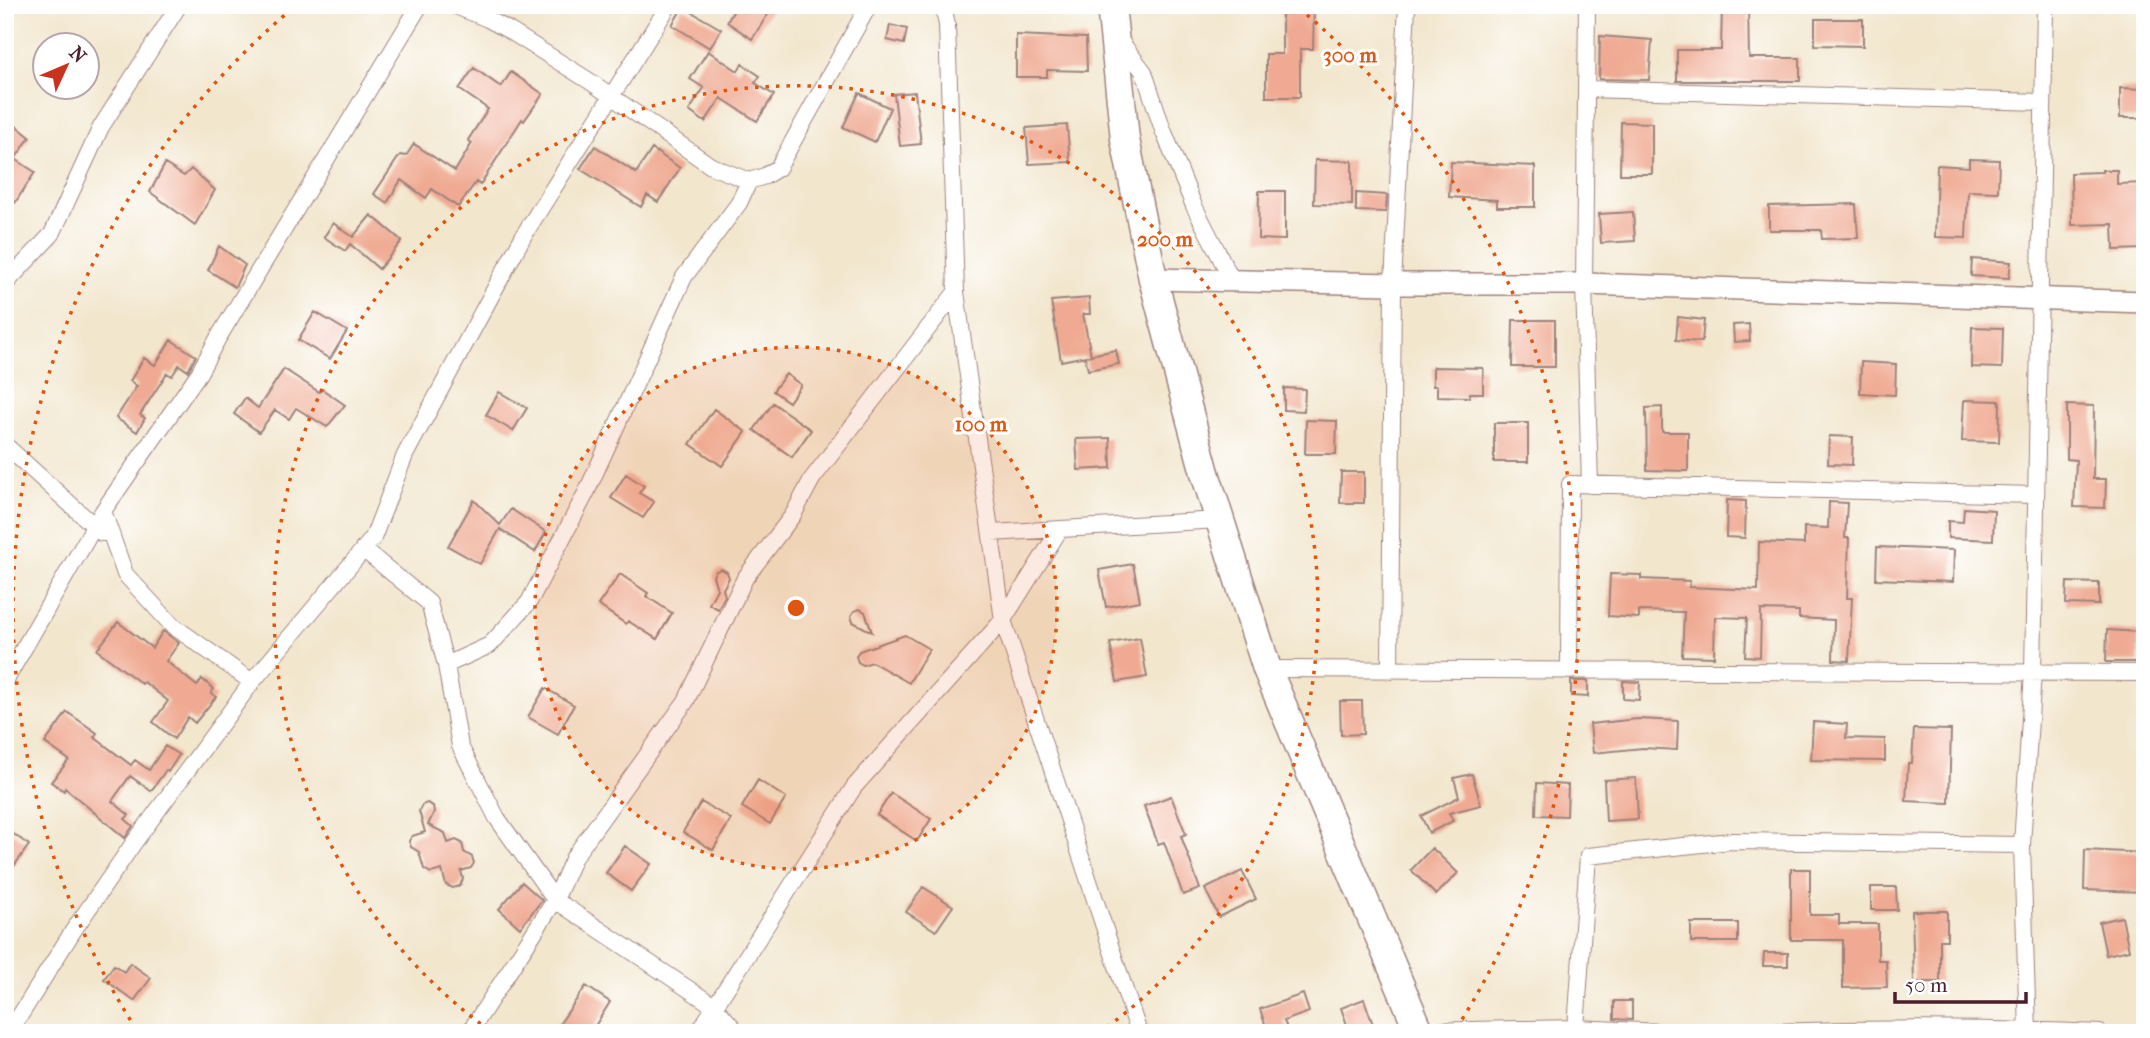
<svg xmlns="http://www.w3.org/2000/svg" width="2150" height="1038" viewBox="0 0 2150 1038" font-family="'IM FELL French Canon',serif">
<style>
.building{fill:#f0aa93}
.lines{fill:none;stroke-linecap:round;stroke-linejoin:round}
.minor-casing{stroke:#9e827c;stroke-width:18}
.tertiary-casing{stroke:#9e827c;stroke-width:24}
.trunk-casing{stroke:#9e827c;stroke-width:31}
.minor{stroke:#fff;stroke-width:16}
.tertiary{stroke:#fff;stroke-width:21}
.trunk{stroke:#fff;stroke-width:28}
.ring{fill:none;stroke:#e0560e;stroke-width:3.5;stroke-dasharray:3.5 7}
.centre{fill:#e0560e;stroke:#fff;stroke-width:3.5}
.ring-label{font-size:21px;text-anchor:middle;font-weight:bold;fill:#e0560e;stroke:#fff;stroke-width:6;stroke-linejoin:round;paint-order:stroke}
</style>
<rect width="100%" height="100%" fill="#fff"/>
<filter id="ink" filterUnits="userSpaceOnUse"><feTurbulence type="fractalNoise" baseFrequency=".0143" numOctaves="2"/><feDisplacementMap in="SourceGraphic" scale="14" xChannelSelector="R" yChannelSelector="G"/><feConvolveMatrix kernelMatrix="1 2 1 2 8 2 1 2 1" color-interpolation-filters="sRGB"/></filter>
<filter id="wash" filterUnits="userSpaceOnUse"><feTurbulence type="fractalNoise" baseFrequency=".00686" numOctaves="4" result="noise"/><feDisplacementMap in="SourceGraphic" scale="28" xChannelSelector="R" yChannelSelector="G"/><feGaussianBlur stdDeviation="1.57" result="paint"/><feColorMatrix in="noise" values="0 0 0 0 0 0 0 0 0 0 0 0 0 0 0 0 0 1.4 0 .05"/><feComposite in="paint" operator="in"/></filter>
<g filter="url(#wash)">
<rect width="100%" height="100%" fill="#f2e6cd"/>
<g id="blocks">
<path class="building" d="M737 5H774L752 39 727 22Z
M1282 5H1314L1313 49H1300V97H1266V54H1282Z
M1722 5H1748L1749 58H1800V81H1677V50H1721Z
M683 7 721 29 710 48 672 25Z
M1815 19H1863V46L1815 45Z
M890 25 907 29 904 44 887 40Z
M1016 35 1086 38 1087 71 1047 70V77H1016Z
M1600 36 1652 40 1649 80 1599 79Z
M708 51 738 71 742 64 760 76 755 83 774 95 757 121 721 98 705 122 689 111 704 88 690 79Z
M474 68 501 87 511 72 543 94 524 121 522 119 480 185 476 182 458 207 432 189 426 198 401 180 387 203 374 194 400 155 406 156 414 144 455 171 472 143 468 140 488 109 459 89Z
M2120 88 2145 89V118H2120Z
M915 92 921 144 900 146 894 94Z
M859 93 890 108 875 142 843 127Z
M5 117 30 137 15 159 35 172 15 203 5 197Z
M1621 122 1652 123V174H1620Z
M1067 125 1070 162 1029 164 1026 128Z
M595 146 636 173 652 149 680 168 658 202 647 195 641 207 580 169Z
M1969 159 1999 160 1998 192 1968 191 1966 238 1935 237 1937 165 1969 167Z
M1315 160 1352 161V205L1314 204Z
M1451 162 1535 166V207H1497V200L1449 197Z
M165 164 184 176 191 169 215 190 195 225 150 192Z
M2102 170H2117V184L2145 183V249L2114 250 2113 224 2072 225 2071 173 2102 172Z
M1259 191H1285V240L1258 239Z
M1356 193 1387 195 1386 212 1356 211Z
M1856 204 1858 238 1822 239 1821 230H1769V206Z
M1633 212 1635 241 1601 243 1599 214Z
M371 215 402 241 379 269 350 244 345 251 324 237 333 223 353 237Z
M219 246 245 265 235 287 208 270Z
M1972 259 2011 262 2009 278 1971 276Z
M1089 298 1090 314H1083L1091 355 1061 361 1051 301Z
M315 312 347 331 330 359 298 340Z
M1678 317 1704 320 1702 342 1676 340Z
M1513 320H1555V367H1512Z
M1749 324 1750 341 1734 342 1733 325Z
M1972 327 2003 328 2002 368 1971 367Z
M171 340 196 356 188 371 179 365 172 376 167 373 140 415 145 418 137 432 116 418 137 386 130 381 144 358 155 365Z
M1116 350 1119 364 1088 370 1085 356Z
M1861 362 1896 364 1895 395 1860 393Z
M1433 367 1483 368V393H1470V397L1437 396V386H1433Z
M284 369 319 392 322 389 345 405 327 427 296 408 289 419 275 410 259 432 234 414 245 398 258 408Z
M786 374 801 385 789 402 773 391Z
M1284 388 1305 389 1304 411 1284 410Z
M499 392 527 408 513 431 486 415Z
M1964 400 2000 401 1999 442 1962 441Z
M773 403 811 430 792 457 754 430Z
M2067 405 2094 406 2093 479H2106L2105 508 2074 507 2076 460 2067 459Z
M1662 407V432H1688V471L1647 470 1646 408Z
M714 409 746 432 722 466 690 444Z
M1306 420 1337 421 1336 454H1305Z
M1494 423H1528V462H1494Z
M1829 436 1853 437 1852 465 1828 464Z
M1110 438 1111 468 1078 470 1076 439Z
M1341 472H1364V503H1340Z
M626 474 644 486 639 493 654 502 643 518 611 498Z
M474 500 500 525 511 509 546 532 535 552 500 529 480 564 448 546Z
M1727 500 1746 501 1745 538 1726 537Z
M1829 502 1847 503 1845 538H1849L1847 598H1852L1849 661 1833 660 1834 620 1799 618V611L1761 610 1760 657 1745 656 1747 618 1715 617 1714 657 1682 656 1684 612 1639 611V618L1608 616 1610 574 1641 575V579L1690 581 1689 587 1758 590 1759 542 1804 544V527L1828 528Z
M1964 508 1994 510 1993 540 1948 538V521L1963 522Z
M1877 547 1954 550 1953 582 1876 579Z
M1133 564 1140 601 1106 607 1099 570Z
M721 569 727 572 729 578 723 589 725 596 718 609 709 604 717 589 713 576 716 571Z
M620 574 648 593 646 596 672 613 657 639 628 621 626 624 598 605Z
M2067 582 2099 583V605L2066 604Z
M860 609 865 612 872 632 853 622 851 616 854 611Z
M118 622 152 648 163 631 179 643 166 661 197 686 202 679 214 689 211 693 216 697 195 723 188 717 174 739 153 722 168 701 144 682 142 684 97 650Z
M2107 630 2139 632 2138 662H2106Z
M905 635 929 649 909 683 872 662 863 665 858 662 856 656 859 651Z
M1140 638 1147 677 1117 682 1110 643Z
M1571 681H1588V697L1571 696Z
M1623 681 1640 682 1639 700 1623 699Z
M545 688 574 705 558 734 528 717Z
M1340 701H1362L1363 734 1341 735Z
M67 712 97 733 94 737 131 765 135 760 149 770 165 746 179 755 168 772 166 770 151 791 130 776 112 801 129 815 125 819 133 826 125 838 65 788 64 791 51 782 69 760 45 743Z
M1638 719 1678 721 1677 750 1643 748 1593 753 1590 724Z
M1813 722 1847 724 1846 738 1885 739V761L1811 760Z
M1914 729 1951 730 1949 803 1906 801 1908 763H1912Z
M1472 774 1481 805 1449 813 1453 821 1429 833 1421 816 1459 797 1454 778Z
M1636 778 1638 819 1606 821 1604 780Z
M758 780 786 798 770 824 742 807Z
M1537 783 1568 785 1567 816 1536 815Z
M891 793 931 819 917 841 877 815Z
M1171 796 1186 834 1181 836 1200 889 1183 895 1164 842 1158 844 1144 806Z
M701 802 731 819 713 850 683 832Z
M427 803 433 806 434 812 428 825 445 833 448 843 456 840 462 843 464 852 472 857 474 863 471 868 461 871 463 879 460 886 453 888 446 885 442 870 431 873 424 869 419 852 411 847 409 841 412 836 425 832 419 811 422 805Z
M5 828 29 845 14 866 5 859Z
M625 846 651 864 631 891 606 873Z
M1432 848 1458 873 1436 895 1411 870Z
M2085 850 2145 853V892L2084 890Z
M1791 869H1810V915H1839V924H1878V960H1886L1887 987 1843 988V940H1791Z
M1242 871 1256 899 1219 917 1205 889Z
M522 882 542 900 520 928 499 909Z
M923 887 953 906 936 931 906 912Z
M1871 887H1896L1897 910H1871Z
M1912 911H1947V940H1940V982H1914Z
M2122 917 2129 950 2106 955 2099 922Z
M1691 923H1738V942H1691Z
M1764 953H1788V966H1763Z
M130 963 151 978 134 1001 104 979 114 965 124 972Z
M586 986 610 1002 595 1026 590 1033H553Z
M1303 994 1309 1012 1284 1021 1289 1033H1268L1260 1009Z
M1364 999 1376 1033H1350L1341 1008Z
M1614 1001H1632V1020L1614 1019Z"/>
</g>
</g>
<g filter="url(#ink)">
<use href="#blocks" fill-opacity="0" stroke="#9e827c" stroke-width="2"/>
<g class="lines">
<g class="minor-casing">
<path id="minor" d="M453 5 488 19 510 31 591 82 711 166 749 181 765 176 778 168 869 5
M943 5 947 25 956 292 1003 620 1139 1033
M1587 5 1584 284 1590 485
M1117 37 1144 72 1163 130 1194 206 1232 280
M1586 89 2043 102
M5 284 52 234 101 127 179 5
M5 445 102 533
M103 511 125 574 172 625 252 682 373 538 405 455 525 233 669 5
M991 533 1220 520
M363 549 429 603 446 665 460 746 497 818 555 900 714 1006 738 1033
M446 665 490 645 529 602 586 493 684 277 739 203 749 181
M1267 669 2145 673
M1390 671 1393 284 1407 5
M1569 671 1570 484 2036 495
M5 681 103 511 199 373 218 338 420 5
M1576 1028 1588 856 1731 841 2022 845
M9 1033 73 931 133 844 252 682
M469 1033 555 900 574 857 686 701 745 578 793 515 812 479 956 292
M698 1033 854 787 1003 620 1060 529
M1414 1033 1419 1031 1576 1028 1682 1033
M1743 1033C1862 1028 1981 1028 2100 1033
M2028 1033 2022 845 2033 672 2045 5"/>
</g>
<g class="tertiary-casing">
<path id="tertiary" d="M1153 279 1393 284H1584L2145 302"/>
</g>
<g class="trunk-casing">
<path id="trunk" d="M1111 5 1125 139 1153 279 1205 473 1267 669 1420 1033"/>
</g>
<use href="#minor" class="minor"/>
<use href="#tertiary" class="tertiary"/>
<use href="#trunk" class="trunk"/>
</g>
</g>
<circle cx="796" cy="608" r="261" fill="#e0560e" fill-opacity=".12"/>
<g class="ring">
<circle cx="796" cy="608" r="261"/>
<path d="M489 1030A522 522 0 1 1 1103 1030"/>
<path d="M136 1029A783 783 0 0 1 293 8M1299 8A783 783 0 0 1 1456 1029"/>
</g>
<circle cx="796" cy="608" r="10" class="centre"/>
<g class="ring-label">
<text x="1350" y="62">300 m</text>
<text x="1165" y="246">200 m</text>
<text x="981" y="431">100 m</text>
</g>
<rect width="2150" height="1038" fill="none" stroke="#fff" stroke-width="28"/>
<g transform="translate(66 66) rotate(46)"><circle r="33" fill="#ffffff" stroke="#b7a5aa" stroke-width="2"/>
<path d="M0-5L12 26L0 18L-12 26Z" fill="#c8321e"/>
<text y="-10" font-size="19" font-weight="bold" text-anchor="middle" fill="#4a1f2b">N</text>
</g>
<path d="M1895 992v10h131v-10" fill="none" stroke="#4a1f2b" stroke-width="3.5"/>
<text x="1905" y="992" font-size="21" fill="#4a1f2b" stroke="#ffffff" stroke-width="5" paint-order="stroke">50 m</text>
</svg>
